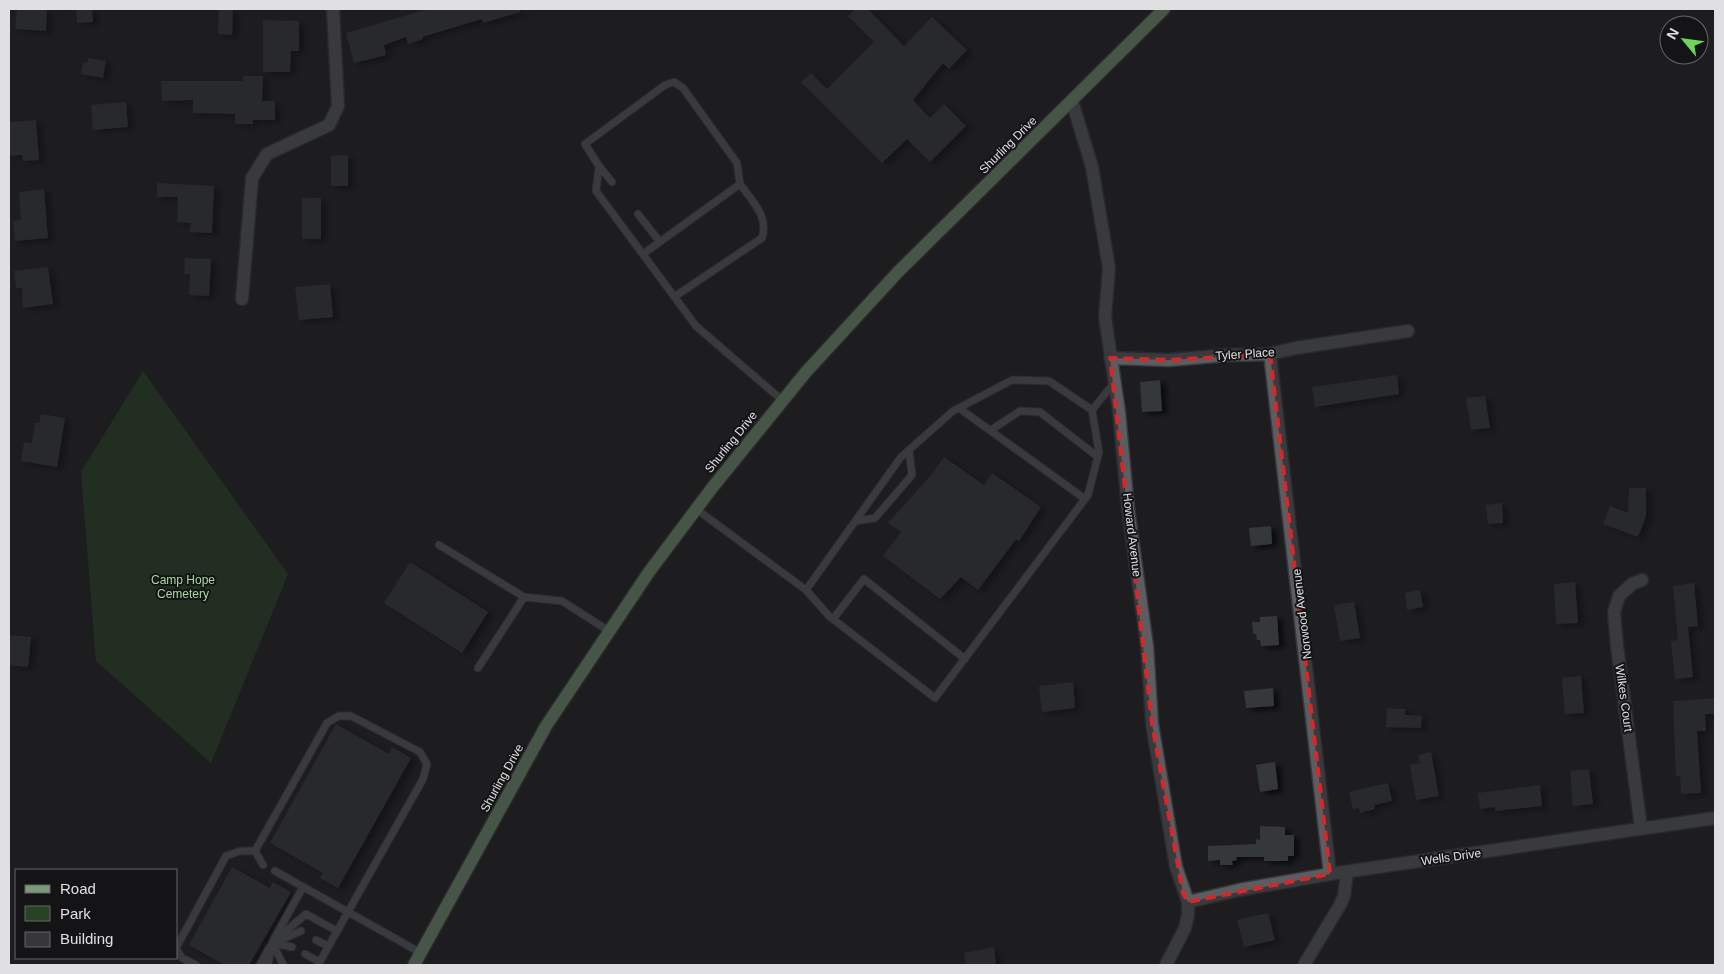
<svg xmlns="http://www.w3.org/2000/svg" width="1724" height="974" viewBox="0 0 1724 974" font-family="Arial,sans-serif">
<style>
.green{fill:#284323}
.building{fill:#363739;filter:url(#shadow)}
.lines{fill:none;stroke-linecap:round;stroke-linejoin:round}
.service-casing{stroke:#37383a;stroke-width:9}
.minor-casing{stroke:#37383a;stroke-width:15}
.primary-casing{stroke:#37383a;stroke-width:15}
.service{stroke:#5c5d60;stroke-width:7}
.minor{stroke:#5c5d60;stroke-width:12}
.primary{stroke:#7b9878;stroke-width:12}
.marked{fill:none;stroke:#d62828;stroke-width:4;stroke-dasharray:10 6;stroke-linejoin:round}
.labels{text-anchor:middle;dominant-baseline:central;stroke-width:4;stroke-linejoin:round;paint-order:stroke}
.street-label{font-size:12px;fill:#e0e0e2;stroke:#141417}
.park-label{font-size:12px;fill:#a7da9e;stroke:#141417}
</style>
<defs>
<filter id="shadow"><feDropShadow dx="5.5" dy="3" stdDeviation="2.5" flood-color="#0009"/></filter>
</defs>
<rect width="100%" height="100%" fill="#1d1d20"/>
<path class="green" d="M143 371 288 574 211 763 96 661 81 472Z"/>
<path class="building" d="M17 9H47L46 31 15 29Z
M76 9H92L93 22 77 23Z
M219 9H233L232 35 218 34Z
M428 9H520V12L483 23 482 19 422 37 423 39 408 44 406 37 384 45 386 55 354 63 346 33Z
M855 9H868L904 46 932 17 967 50 949 69 943 63 913 100 930 118 944 104 966 126 930 162 907 139 882 163 801 82 811 73 827 89 874 42 848 16Z
M263 20 299 21V51H291L290 72H263Z
M88 58 106 61 103 78 81 74 83 63H87Z
M243 76H263L262 101H275V120H253V124H235V114L193 113V100L162 101 161 81H243Z
M126 102 128 127 93 130 91 105Z
M36 120 39 160 23 161 22 155 9 156V122Z
M348 155V186H331V156Z
M157 183 214 186 212 233 190 232 191 223 177 222 178 197H157Z
M44 189 48 238 15 241 13 221 21 220 19 192Z
M302 198H321V239H302Z
M185 258 211 259 209 296 189 295 190 274H184Z
M48 267 53 304 23 308 22 288H16L14 271Z
M330 284 333 317 299 320 295 287Z
M1397 375 1399 394 1315 407 1312 387Z
M1160 380 1162 411 1142 412 1140 382Z
M1485 396 1490 428 1471 430 1466 398Z
M41 414 65 418 57 467 21 461 24 442 32 443 35 423H39Z
M944 457 984 485 992 473 1041 507 1019 541 1016 539 978 590 961 577 940 599 883 556 901 532 888 523 931 475Z
M1629 488H1646V516L1638 537 1603 524 1610 506 1628 513Z
M1502 503 1503 523 1488 524 1486 505Z
M1271 526 1272 544 1251 546 1249 528Z
M410 562 488 612 462 653 384 603Z
M1575 582 1578 623 1556 624 1554 584Z
M1694 583 1698 626 1688 627 1693 677 1675 679 1671 641 1678 640 1673 586Z
M1420 590 1423 607 1407 610 1405 593Z
M1354 602 1360 638 1340 641 1334 605Z
M1277 616 1279 645 1261 646 1260 640H1257L1256 634H1253L1252 622H1260V617Z
M9 635 31 637 28 667 9 665Z
M1581 676 1584 713 1565 714 1562 678Z
M1073 682 1075 708 1042 712 1039 686Z
M1273 688 1274 706 1246 708 1244 691Z
M1715 698V714H1705L1706 731H1697L1701 793 1681 794 1680 776H1676L1673 701Z
M1387 708 1405 709V715L1422 716 1421 728 1386 727Z
M336 724 389 754 392 747 411 758 338 888 320 878 323 873 270 843Z
M1431 752 1439 796 1416 800 1410 765 1420 763 1418 755Z
M1275 762 1278 789 1260 792 1256 765Z
M1589 769 1593 804 1573 806 1570 771Z
M1388 783 1392 801 1374 805 1375 809 1360 813 1359 808 1353 809 1349 792Z
M1540 785 1542 806 1495 811V807L1480 809 1478 793Z
M1260 826 1285 827V835H1294V856H1288V861H1264V857H1236L1237 860 1232 861 1233 865H1220V860L1208 861V846L1256 844V839L1260 840Z
M232 867 270 888 273 882 291 892 249 965H225L189 945Z
M1268 913 1275 940 1244 947 1237 920Z
M994 947 996 965H966L964 953Z"/>
<g class="lines">
<g class="service-casing">
<path id="service" d="M599 166 612 182
M638 214 660 242
M643 254 740 184 737 163 683 88 674 82 665 85 585 144 599 166 596 191 696 326 783 401
M674 297 762 238C769 216 752 201 740 184
M959 408 1085 499
M1092 410 1114 383
M991 430 1020 411 1040 412 1098 457
M696 509 806 590 829 616 935 698 1088 495 1099 452 1092 410 1049 381 1012 380 953 411 901 457 806 590
M856 521 875 518 912 475 909 450
M439 545 524 597
M833 619 864 579 965 659
M478 668 524 597 562 601 609 631
M255 851 263 865
M275 871 421 953
M274 939 303 887
M280 940 301 931
M316 940 328 946
M272 943 283 964
M273 943 292 947
M305 954 320 962
M196 965 182 958 176 948 226 856 240 851H255L327 723 339 716H351L420 752 427 764 423 779 318 965
M260 965 269 948
M268 965 272 943 306 914 337 931"/>
</g>
<g class="minor-casing">
<path id="minor" d="M1072 101 1092 167 1109 268 1105 317 1119 412 1128 509 1147 646 1152 724 1176 867 1188 902V915L1185 928 1166 965
M242 299 252 178 267 154 329 125 338 106 333 9
M1270 354 1330 874
M1110 358 1169 360 1227 355 1270 354 1296 348 1408 331
M1641 828 1617 646 1614 612 1619 596 1632 584 1642 580
M1188 902 1239 890 1330 874 1715 818
M1304 965 1340 905 1344 896 1347 872"/>
</g>
<g class="primary-casing">
<path id="primary" d="M414 965 546 726 649 572 712 488 806 372 898 272 1164 9"/>
</g>
<use href="#service" class="service"/>
<use href="#minor" class="minor"/>
<use href="#primary" class="primary"/>
</g>
<path d="M0 0H1724V974H0ZM1270 354 1330 874 1188 902 1183 893 1152 724 1110 358 1169 360Z" fill="#1d1d20" fill-opacity=".55" fill-rule="evenodd"/>
<path class="marked" d="M1270 354 1330 874 1188 902 1183 893 1152 724 1110 358 1169 360Z"/>
<g class="labels">
<g class="street-label">
<text transform="translate(1008 145) rotate(-45)">Shurling Drive</text>
<text transform="translate(1245 354) rotate(-4)">Tyler Place</text>
<text transform="translate(731 442) rotate(-51)">Shurling Drive</text>
<text transform="translate(1132 535) rotate(83)">Howard Avenue</text>
<text transform="translate(1302 614) rotate(-97)">Norwood Avenue</text>
<text transform="translate(1624 698) rotate(82)">Wilkes Court</text>
<text transform="translate(502 778) rotate(-61)">Shurling Drive</text>
<text transform="translate(1451 857) rotate(-8)">Wells Drive</text>
</g>
<g class="park-label">
<text x="183" y="580">Camp Hope<tspan x="183" dy="14">Cemetery</tspan></text>
</g>
</g>
<rect width="1724" height="974" fill="none" stroke="#e0e0e2" stroke-width="20"/>
<rect x="15" y="869" width="162" height="90" fill="#141417" stroke="#666668"/>
<rect x="25" y="885" width="25" height="8" fill="#7b9878" stroke="#666668"/>
<text x="60" y="894" font-size="15" fill="#e0e0e2">Road</text>
<rect x="25" y="906" width="25" height="15" fill="#284323" stroke="#666668"/>
<text x="60" y="919" font-size="15" fill="#e0e0e2">Park</text>
<rect x="25" y="932" width="25" height="15" fill="#363739" stroke="#666668"/>
<text x="60" y="944" font-size="15" fill="#e0e0e2">Building</text>
<g transform="translate(1684 40) rotate(299)"><circle r="24" fill="#141417" stroke="#666668"/>
<path d="M0-4L9 19L0 12L-9 19Z" fill="#70d35f"/>
<text y="-8" font-size="14" font-weight="bold" text-anchor="middle" fill="#e0e0e2">N</text>
</g>
</svg>
